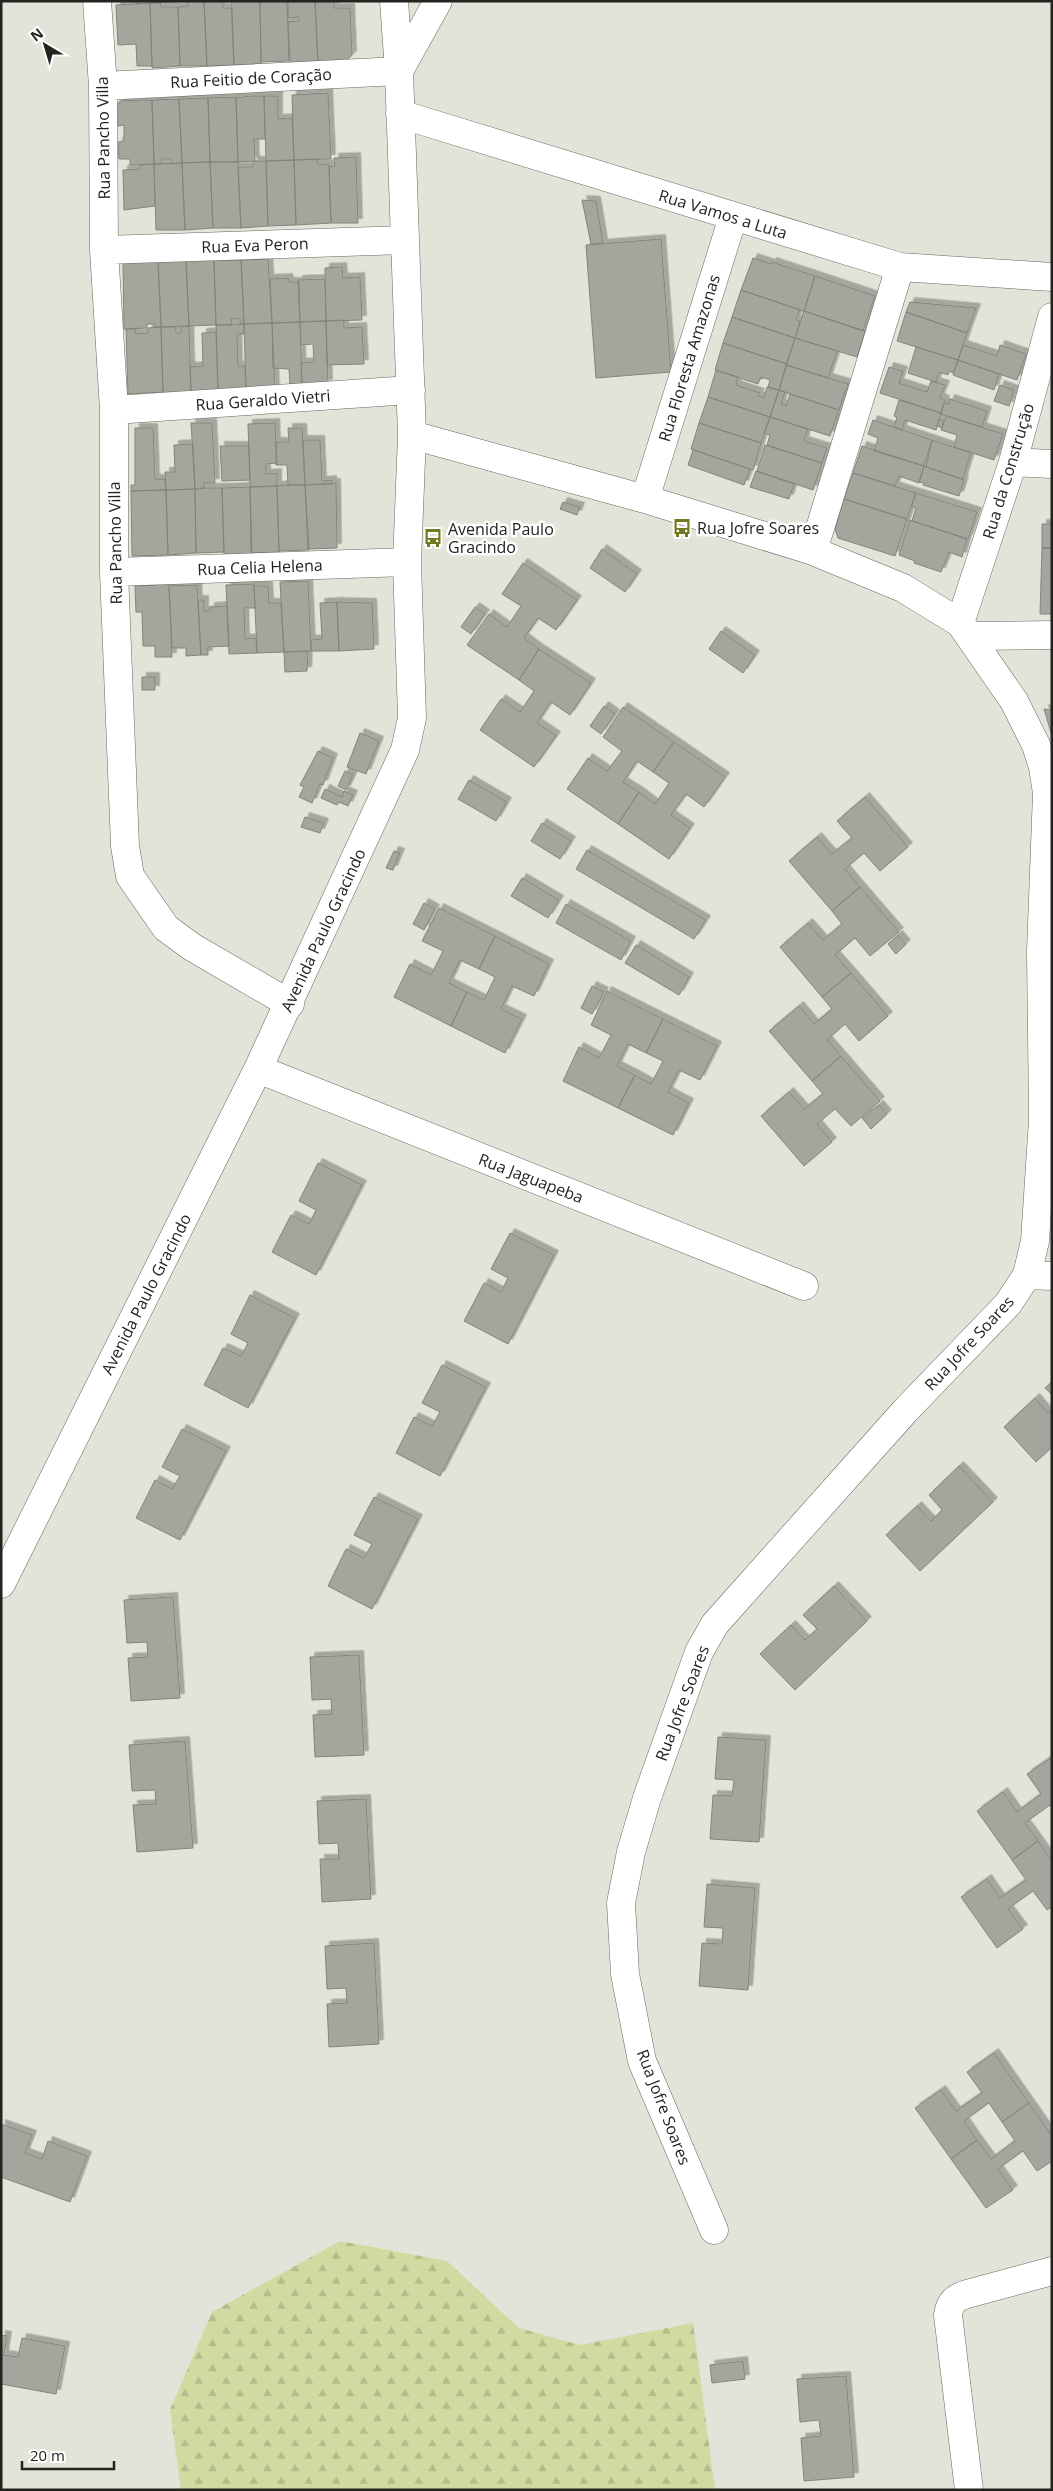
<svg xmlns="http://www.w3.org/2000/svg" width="1053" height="2491" viewBox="0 0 1053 2491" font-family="'Open Sans',sans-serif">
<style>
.forest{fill:url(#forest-firs)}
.building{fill:#a4a59c;stroke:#83857c;filter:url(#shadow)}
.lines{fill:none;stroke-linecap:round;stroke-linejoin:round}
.minor-casing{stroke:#67685f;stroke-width:29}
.minor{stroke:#fff;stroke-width:28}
.labels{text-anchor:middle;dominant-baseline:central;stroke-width:5;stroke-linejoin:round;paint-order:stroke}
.street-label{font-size:16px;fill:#232320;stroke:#fff}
.poi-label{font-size:16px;fill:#232320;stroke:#fff;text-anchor:start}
</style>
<defs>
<pattern id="forest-firs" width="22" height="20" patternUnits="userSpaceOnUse" patternTransform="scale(1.25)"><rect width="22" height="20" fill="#d3daa1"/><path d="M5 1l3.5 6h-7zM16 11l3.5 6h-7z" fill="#b5bb8a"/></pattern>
<filter id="shadow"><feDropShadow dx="4.5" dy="-4.5" stdDeviation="0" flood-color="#0004"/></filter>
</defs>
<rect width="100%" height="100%" fill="#e2e3d9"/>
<path class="forest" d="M340 2241 447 2261 519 2328 580 2345 693 2323 715 2490H181L170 2410 212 2312Z"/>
<path class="building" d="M136 1H150V3L136 4Z
M150 1H178V2L150 3Z
M190 1H204L207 66H180L178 7 188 6 187 2Z
M204 1H223V8H232L234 65 207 66Z
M231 1H260L261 64 234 65Z
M260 1H287L289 61 261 62Z
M315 1H334V8H350L352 55 346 61 318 62Z
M315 1 318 62 290 63 288 22 299 21V17L288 18V2Z
M150 3H161V7H178L180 66 152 68Z
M150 3 152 66H137L136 44 118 45 116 5Z
M328 93 331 159 294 160 292 95Z
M251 96H264L265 139H254L255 161 238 162 236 98Z
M264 96H278V119L292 118 294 160 266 161Z
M236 97 238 162H210L208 98Z
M208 98 210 162 182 163 179 99Z
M179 99 182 163 171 164V159H162V164H154L152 100Z
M152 100 154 164 130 165V159H119L118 142 124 141V125L118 126 117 106 120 101Z
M356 157 358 223H331L329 167 335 166 334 158Z
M317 159 318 165 329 164 331 223 296 225 294 160Z
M294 160 296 225 268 226 266 161Z
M253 161H266L268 226 241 228 238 167H253Z
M210 162 213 228 185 230 182 163Z
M210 162H238L241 228H213Z
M182 163 185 230H156L154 164Z
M154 164 155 206 124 210 123 170 140 169V165Z
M582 200 596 201 603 243 591 244Z
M661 239 671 372 596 378 586 245Z
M753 258 771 264 772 262 815 276 804 311 741 290Z
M268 259 272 323 244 324 241 260Z
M186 260 189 326 161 327 158 261Z
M214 260H241L244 324H240V319H231L232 325H216Z
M214 260 216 325 189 326 186 261Z
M158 261 161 327H155V324H147V328L124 329 123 263Z
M342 267 343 278 360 277 362 320 326 321 325 268Z
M815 276 875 296 863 331 804 311Z
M288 278 289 282H299L300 322 272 323 270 279Z
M325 279 326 321 300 322 298 280Z
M741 290 800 310 796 320 800 321 795 338 732 317Z
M910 302 976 308 967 333 906 312Z
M804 311 865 331 857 357 795 338Z
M906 312 967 333 958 360 897 341Z
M732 317 795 338 787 364 723 343Z
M344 320V328L362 327 364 364 327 365 326 321Z
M326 321 328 384 302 385 301 363 314 362 313 344 301 345 300 322Z
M300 322 302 385H290L289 369 273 368 272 323Z
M272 323 275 389 246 390 244 324Z
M244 324V334H237L238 366H245L246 390H218L216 325Z
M189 326 191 392 163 393 161 327H176V333H181V327Z
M161 327 163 392 128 394 126 329H135L136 334 148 333V328Z
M216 332 218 390 191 392 190 367 203 366 202 333Z
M795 338 837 351 828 378 786 365Z
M723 343 787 364 779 390 768 387 770 380 761 377 758 384 715 370Z
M963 345 997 356 1000 345 1026 354 1017 380 958 360Z
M916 347 958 360 953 373 949 371 948 375 939 372 936 382 908 373Z
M958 360 999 374 994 390 953 375Z
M786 365 848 384 839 410 779 390Z
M889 367 903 371 899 383 927 392 931 381 945 385 940 398 945 400 941 413 880 393Z
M716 370 738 377 736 385 760 393 758 396 764 398 767 387 779 390 770 417 708 397Z
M1000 385 1014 390 1009 406 994 401Z
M779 390 785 392 781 404 786 406 790 394 839 410 830 436 770 417Z
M708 397 770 417 761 443 699 423Z
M950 399 987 411 982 427 941 414 944 403 948 404Z
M899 400 941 413 936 430 905 420 902 430 894 427 897 417 894 416Z
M946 416 1003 434 994 460 954 447 957 435 941 430Z
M770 417 808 429 804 441 827 448 822 463 767 445 770 435 764 433Z
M939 419 944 421 942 428 937 426Z
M873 420 932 440 924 466 874 451 878 438 868 434Z
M191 423H212L215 483H204V488L195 489Z
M275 423 277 463 266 464V474L277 473V486L250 487 248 424Z
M699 423 761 443 753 470 691 449Z
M135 428H153L155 479H165L166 490 131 491V485H135Z
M288 428H302L305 485H288L287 465H276V442H289Z
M303 440H320L322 481 332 480V484L305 485Z
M932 440 971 453 963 479 926 467Z
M193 444 195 489 166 490 165 472H175L174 445Z
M765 445 822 463 813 490 757 471Z
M220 446H249L250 480 222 481Z
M862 446 924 466 919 483 899 476 895 486 853 473Z
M693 450 750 469 744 485 688 465Z
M924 466 964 480 959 496 923 485 924 483 919 482Z
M756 471 794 484 789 499 750 487Z
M853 473 916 493 907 519 844 499Z
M336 483 337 548 308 549 305 485Z
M288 485H305L309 550 279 551 277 486Z
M277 486 279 552 251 553 250 487Z
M250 487 252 554 224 555 222 488Z
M204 488H222L224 552 196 553 195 489Z
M195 489 196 553 168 555 166 490Z
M166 490 168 555 132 556 131 491Z
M916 493 977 512 968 539 912 521 916 508 911 506Z
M844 499 907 519 895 556 838 538 835 529Z
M563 502 580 507 577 515 560 509Z
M910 520 967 539 962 557 949 552 941 572 914 563 915 561 899 555Z
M1042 524H1052V548H1042Z
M1042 548H1052V614H1040Z
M602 549 637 574 625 592 590 568Z
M523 563 577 600 556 630 538 618 524 638 539 649 519 680 467 645 489 614 507 627 521 606 502 594Z
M308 581 311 651 284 652 280 582Z
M169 584 172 657H155V646H143L142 612H136L135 586Z
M254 584 255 608H244L245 639 256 638 257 653 229 654 226 585Z
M197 585 201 655 186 656V648H172L169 586Z
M254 586H268L269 603H281L284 652 257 653Z
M198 600H204V611H210V607L227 606 229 646 208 647V655H201Z
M337 602 339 651H311V640L322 639 320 603Z
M337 602 372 603 374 649 339 651Z
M475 607 485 614 471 634 461 627Z
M721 631 755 655 743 673 709 649Z
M539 649 591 683 570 715 551 702 537 723 556 736 534 767 480 730 501 699 520 712 534 691 519 680Z
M308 651 307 671 285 672 284 652Z
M142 677H155V690H142Z
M604 706 615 714 601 734 590 726Z
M623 707 674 742 653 772 637 761 623 782 639 792 618 824 567 789 588 758 607 771 622 751 603 737Z
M1044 709 1052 710V736Z
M360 733 379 741 366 774 347 767Z
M674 742 725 777 704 807 686 794 671 815 690 828 669 859 618 824 639 792 655 804 669 783 653 772Z
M318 751 333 758 323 785 320 784 312 803 299 797 304 787 300 785Z
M345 771 353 775 346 790 338 786Z
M469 780 507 802 496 821 458 799Z
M325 789 342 797 344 791 353 795 348 806 339 802 337 805 321 798Z
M865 797 908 847 880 871 864 853 845 869 860 887 832 911 789 861 817 837 832 854 852 838 837 821Z
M305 817 324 823 320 833 301 827Z
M542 823 571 841 560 859 531 841Z
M587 850 706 920 694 939 576 869Z
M394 851 400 853 393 870 386 868Z
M522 878 559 900 548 918 511 896Z
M860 887 899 932 870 956 855 938 835 955 851 973 822 997 780 947 808 923 823 940 842 924 832 911Z
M424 903 435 909 424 930 413 924Z
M566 904 631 941 621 960 556 923Z
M439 908 495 936 479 969 460 960 449 983 467 992 451 1026 394 997 410 964 431 975 443 951 422 941Z
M898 935 906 944 896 954 888 944Z
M495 936 549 964 534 996 512 986 501 1009 522 1019 505 1053 451 1026 467 992 484 1000 495 977 479 969Z
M636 945 689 977 679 995 625 963Z
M851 973 888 1016 859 1041 845 1024 827 1040 841 1056 812 1081 769 1031 799 1006 814 1024 832 1009 822 997Z
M592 986 604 992 592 1014 581 1008Z
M607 991 663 1019 646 1053 628 1044 617 1066 635 1075 618 1108 563 1081 579 1047 599 1058 611 1035 591 1025Z
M663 1019 717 1046 700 1080 679 1070 668 1092 689 1103 673 1135 618 1108 635 1075 651 1084 663 1061 646 1053Z
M841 1056 880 1101 851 1126 835 1109 817 1124 832 1142 804 1166 761 1116 789 1092 804 1109 823 1094 812 1081Z
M879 1105 887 1114 871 1129 862 1118Z
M318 1163 362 1185 316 1275 272 1252 291 1215 309 1224 316 1210 299 1201Z
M510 1233 554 1255 508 1344 464 1321 484 1283 501 1292 508 1278 491 1269Z
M250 1295 295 1318 248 1408 204 1385 223 1348 241 1356 248 1343 231 1334Z
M442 1365 486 1387 440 1476 396 1453 414 1417 432 1426 440 1412 422 1403Z
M1052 1382V1395L1045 1388Z
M1035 1398 1048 1413 1052 1410V1447L1036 1462 1004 1427Z
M182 1429 226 1451 180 1540 136 1518 155 1480 172 1489 180 1476 162 1467Z
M959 1466 993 1502 920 1571 886 1535 917 1506 931 1521 942 1510 929 1495Z
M374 1497 418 1519 372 1609 328 1586 346 1549 364 1558 372 1544 354 1535Z
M834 1586 867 1621 795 1690 760 1654 791 1625 805 1640 817 1629 803 1615Z
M173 1597 180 1698 131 1701 128 1658 148 1657 147 1642 127 1643 124 1600Z
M359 1655 364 1755 315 1757 313 1715 332 1714 331 1699 312 1700 310 1657Z
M718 1737 766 1740 759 1842 710 1839 713 1795 732 1796 734 1780 715 1779Z
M185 1741 193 1848 137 1852 133 1805 156 1804 155 1790 132 1791 129 1745Z
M1052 1757V1808L1050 1805 1025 1823 1038 1841 1012 1860 977 1811 1003 1792 1017 1812 1041 1794 1027 1774Z
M366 1799 371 1899 322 1902 320 1859H339L338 1843 319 1844 317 1801Z
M1038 1841 1052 1861V1907L1047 1910 1033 1891 1008 1909 1023 1929 997 1948 961 1897 987 1879 1000 1898 1026 1880 1012 1860Z
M707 1884 755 1888 748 1990 699 1986 702 1943 722 1944 723 1928 704 1927Z
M374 1943 379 2044 329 2047 327 2004 347 2003 346 1988 327 1989 325 1946Z
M994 2053 1029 2103 1002 2122 989 2103 964 2121 977 2140 951 2159 915 2108 941 2090 956 2111 982 2093 967 2072Z
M1029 2103 1052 2136V2161L1037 2171 1023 2151 998 2169 1013 2190 986 2208 951 2159 977 2140 991 2159 1015 2141 1002 2122Z
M1 2124 32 2135 25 2153 42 2159 48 2141 87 2156 70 2202 1 2177Z
M1 2335 7 2336 4 2355 18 2357 22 2338 65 2346 56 2394 1 2384Z
M743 2361 745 2379 712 2383 710 2365Z
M846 2376 854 2477 804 2481 801 2438 821 2436 819 2420 800 2422 797 2379Z"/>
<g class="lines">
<g class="minor-casing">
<path id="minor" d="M97 1 103 86 104 250 114 410V572L125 846 130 876 166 928 192 947 290 1004
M103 86 399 71 438 1
M400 114 900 267 1052 277
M104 250 405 240
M114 410 411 390
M412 435 645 499 813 551 903 588 960 623 1014 701 1036 745 1043 767 1047 793 1041 951 1043 1120 1035 1241 1027 1275 1008 1304 905 1411 715 1624 699 1652 647 1798 631 1852 621 1903 625 1974 642 2061 714 2230
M1013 462 1052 464
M645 499 733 217
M813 551 900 267
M114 572 407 562
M960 623 1013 462 1052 317
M969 636 1052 635
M258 1069 804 1286
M1027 1275 1052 1276
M1 1584 258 1069 405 750 412 718 407 562 412 435 399 71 394 1
M969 2490 948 2315C950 2302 955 2298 967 2294L1052 2271"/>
</g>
<use href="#minor" class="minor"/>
</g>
<defs>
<g id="bus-bare" transform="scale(1.5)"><path d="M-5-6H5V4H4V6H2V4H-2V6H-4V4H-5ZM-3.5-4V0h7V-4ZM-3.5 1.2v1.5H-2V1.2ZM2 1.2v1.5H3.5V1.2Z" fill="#737923" stroke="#fff" stroke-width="2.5" paint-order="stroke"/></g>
</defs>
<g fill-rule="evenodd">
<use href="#bus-bare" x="682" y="528"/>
<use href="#bus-bare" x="433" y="538"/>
</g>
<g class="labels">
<g class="street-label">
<text transform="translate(251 78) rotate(-3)">Rua Feitio de Coração</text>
<text transform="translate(103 138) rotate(-91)">Rua Pancho Villa</text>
<text transform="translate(723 214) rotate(17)">Rua Vamos a Luta</text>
<text transform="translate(255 245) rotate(-2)">Rua Eva Peron</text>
<text transform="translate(689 358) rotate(-73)">Rua Floresta Amazonas</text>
<text transform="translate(263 400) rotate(-4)">Rua Geraldo Vietri</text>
<text transform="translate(1008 471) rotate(-73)">Rua da Construção</text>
<text transform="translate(115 543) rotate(-91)">Rua Pancho Villa</text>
<text transform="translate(260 567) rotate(-2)">Rua Celia Helena</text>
<text transform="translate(323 930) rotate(-65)">Avenida Paulo Gracindo</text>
<text transform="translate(531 1178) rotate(21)">Rua Jaguapeba</text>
<text transform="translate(146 1294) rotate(-63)">Avenida Paulo Gracindo</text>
<text transform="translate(969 1343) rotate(-47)">Rua Jofre Soares</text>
<text transform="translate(682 1703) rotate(-69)">Rua Jofre Soares</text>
<text transform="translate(664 2107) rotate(69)">Rua Jofre Soares</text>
</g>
<g class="poi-label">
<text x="697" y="528">Rua Jofre Soares</text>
<text x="448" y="529">Avenida Paulo<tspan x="448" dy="18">Gracindo</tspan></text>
</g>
</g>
<rect width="1053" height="2491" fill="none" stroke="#232320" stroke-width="5"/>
<g transform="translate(45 45) rotate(322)" stroke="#ffffff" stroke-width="4" paint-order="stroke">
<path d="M0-4L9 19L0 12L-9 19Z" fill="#232320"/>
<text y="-8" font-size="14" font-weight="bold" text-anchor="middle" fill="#232320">N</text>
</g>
<path d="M22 2461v8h92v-8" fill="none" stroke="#232320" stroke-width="2.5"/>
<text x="30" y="2461" font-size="15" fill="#232320" stroke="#ffffff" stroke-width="4" paint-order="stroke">20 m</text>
</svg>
